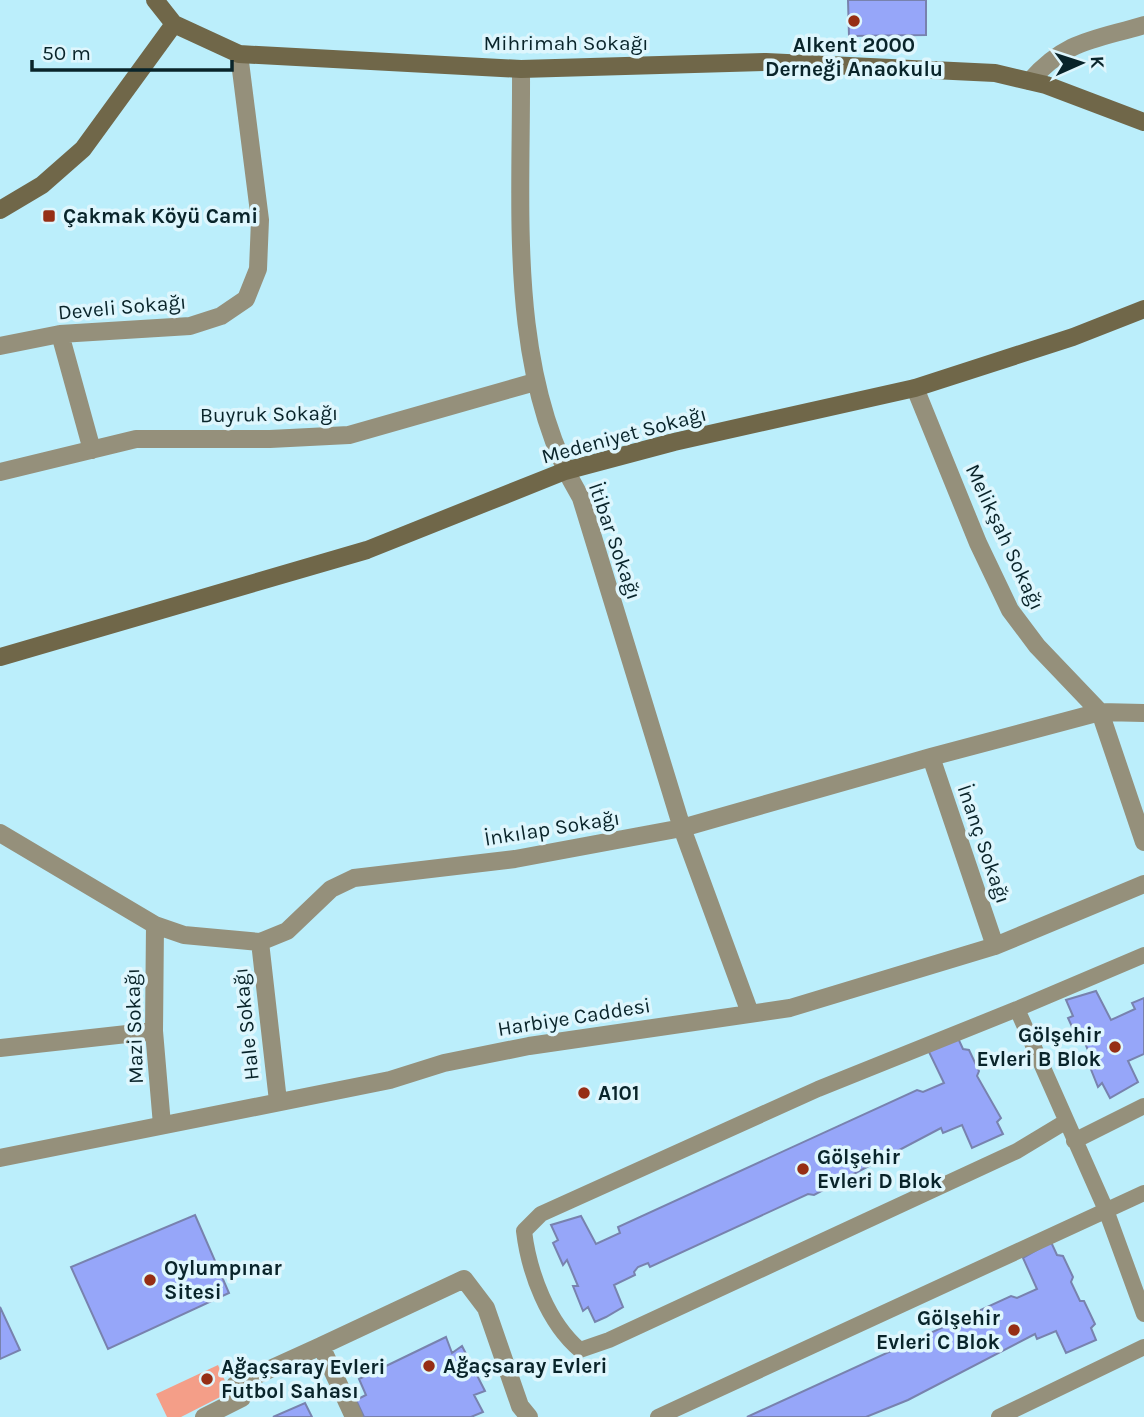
<svg xmlns="http://www.w3.org/2000/svg" width="1144" height="1417" viewBox="0 0 1144 1417" font-family="Karla,sans-serif">
<style>
.garden{fill:#f49e88}
.building{fill:#96a6f9;stroke:#7882ae;stroke-width:2}
.lines{fill:none;stroke-linecap:round;stroke-linejoin:round}
.lane{stroke:#95907b;stroke-width:16}
.street{stroke:#95907b;stroke-width:18}
.secondary{stroke:#706749;stroke-width:18}
.poi-dot{fill:#962e15;stroke:#def6fd;stroke-width:2.5}
.labels{text-anchor:middle;dominant-baseline:central;stroke-width:7;stroke-linejoin:round;paint-order:stroke}
.street-label{font-size:21px;fill:#09242a;stroke:#def6fd}
.poi-label{font-size:21px;font-weight:bold;fill:#09242a;stroke:#def6fd;text-anchor:start}
</style>
<rect width="100%" height="100%" fill="#bbeefb"/>
<path class="garden" d="M218 1365 230 1392 181 1417H167L156 1394Z"/>
<path class="building" d="M848 0H926V35L849 36Z
M1096 991 1111 1020 1135 1009 1132 1003 1144 998V1054L1128 1061 1138 1082 1110 1098 1102 1083 1098 1087 1088 1062H1093L1082 1036 1078 1040 1068 1018 1073 1016 1066 1000Z
M957 1036 963 1049 969 1050 979 1071 977 1076 1001 1118 997 1122 1003 1134 972 1148 962 1125 943 1133 941 1128 814 1195 808 1194 650 1267 648 1263 638 1267 634 1272 635 1275 614 1285 623 1307 606 1317 595 1322 588 1307 583 1311 573 1286H578L567 1260 563 1265 553 1243 558 1240 551 1225 581 1216 596 1244 620 1233 618 1227 917 1090 923 1092 944 1083 929 1052Z
M195 1215 229 1293 108 1349 71 1267Z
M1051 1242 1057 1255 1063 1256 1073 1277 1071 1282 1080 1301H1084L1095 1324 1091 1328 1096 1340 1066 1353 1056 1331 1037 1339 1035 1334 908 1400 866 1417H747L1011 1296 1017 1298 1037 1289 1023 1258Z
M0 1307 20 1350 0 1359Z
M446 1337 452 1353 462 1346 485 1391 474 1395 483 1412 471 1417H364L356 1400 366 1395 359 1379Z
M305 1403 312 1417H273Z"/>
<g class="lines">
<path class="lane" d="M1017 1009 1144 955
M1065 1122 1017 1151 609 1340 580 1350C548 1323 529 1273 524 1231L541 1214 818 1089 1017 1009 1106 1210 1144 1314
M1074 1141 1144 1106
M658 1417 1144 1193
M999 1417 1144 1347"/>
<path class="street" d="M521 69C522 210 506 372 581 498L682 828 750 1013
M1030 81C1066 40 1094 40 1144 25
M60 334 92 450
M0 346 60 334 190 326 221 316 246 299 258 269 260 220 239 54
M915 388 978 543 1010 610 1037 646 1100 712 1144 842
M0 472 136 439H270L349 435 535 382
M931 757 995 946
M0 833 155 925 184 935 260 942 287 931 331 889 354 878 515 859 682 828 931 757 1100 712 1144 713
M155 925 154 1031 162 1125
M260 942 278 1101
M0 1048 154 1031
M0 1158 390 1080 444 1063 529 1046 790 1008 995 946 1144 884
M321 1346 464 1279 486 1308 520 1406 529 1417
M204 1417 242 1398 235 1385 321 1346 354 1417"/>
<path class="secondary" d="M155 0 174 24 239 54 521 69 766 62 995 73 1046 85 1144 122
M0 210 42 185 83 149 174 24
M0 657 367 550 565 471 674 442 915 388 1073 337 1144 309"/>
</g>
<g class="poi-dot">
<circle cx="854" cy="21" r="7"/>
<rect x="42" y="209" width="14" height="14" rx="3.5"/>
<circle cx="1115" cy="1047" r="7"/>
<circle cx="584" cy="1093" r="7"/>
<circle cx="803" cy="1169" r="7"/>
<circle cx="150" cy="1280" r="7"/>
<circle cx="1014" cy="1330" r="7"/>
<circle cx="429" cy="1366" r="7"/>
<circle cx="207" cy="1379" r="7"/>
</g>
<g class="labels">
<g class="street-label">
<text x="566" y="43">Mihrimah Sokağı</text>
<text transform="translate(122 307) rotate(-5)">Develi Sokağı</text>
<text transform="translate(269 414) rotate(-1)">Buyruk Sokağı</text>
<text transform="translate(624 435) rotate(-15)">Medeniyet Sokağı</text>
<text transform="translate(1005 537) rotate(65)">Melikşah Sokağı</text>
<text transform="translate(615 541) rotate(71)">İtibar Sokağı</text>
<text transform="translate(552 828) rotate(-9)">İnkılap Sokağı</text>
<text transform="translate(984 844) rotate(71)">İnanç Sokağı</text>
<text transform="translate(574 1017) rotate(-9)">Harbiye Caddesi</text>
<text transform="translate(246 1024) rotate(-96)">Hale Sokağı</text>
<text transform="translate(134 1026) rotate(-92)">Mazi Sokağı</text>
</g>
<g class="poi-label">
<text x="854" y="45" text-anchor="middle">Alkent 2000<tspan x="854" dy="24">Derneği Anaokulu</tspan></text>
<text x="63" y="216">Çakmak Köyü Cami</text>
<text x="1101" y="1035" text-anchor="end">Gölşehir<tspan x="1101" dy="24">Evleri B Blok</tspan></text>
<text x="598" y="1093">A101</text>
<text x="817" y="1157">Gölşehir<tspan x="817" dy="24">Evleri D Blok</tspan></text>
<text x="164" y="1268">Oylumpınar<tspan x="164" dy="24">Sitesi</tspan></text>
<text x="1000" y="1318" text-anchor="end">Gölşehir<tspan x="1000" dy="24">Evleri C Blok</tspan></text>
<text x="443" y="1366">Ağaçsaray Evleri</text>
<text x="221" y="1367">Ağaçsaray Evleri<tspan x="221" dy="24">Futbol Sahası</tspan></text>
</g>
</g>
<g transform="translate(1081 63) rotate(87)" stroke="#def6fd" stroke-width="5" paint-order="stroke">
<path d="M0-5L12 26L0 18L-12 26Z" fill="#09242a"/>
<text y="-10" font-size="19" font-weight="bold" text-anchor="middle" fill="#09242a">K</text>
</g>
<path d="M32 60v10h200v-10" fill="none" stroke="#09242a" stroke-width="3.5"/>
<text x="42" y="60" font-size="21" fill="#09242a" stroke="#def6fd" stroke-width="5" paint-order="stroke">50 m</text>
</svg>
